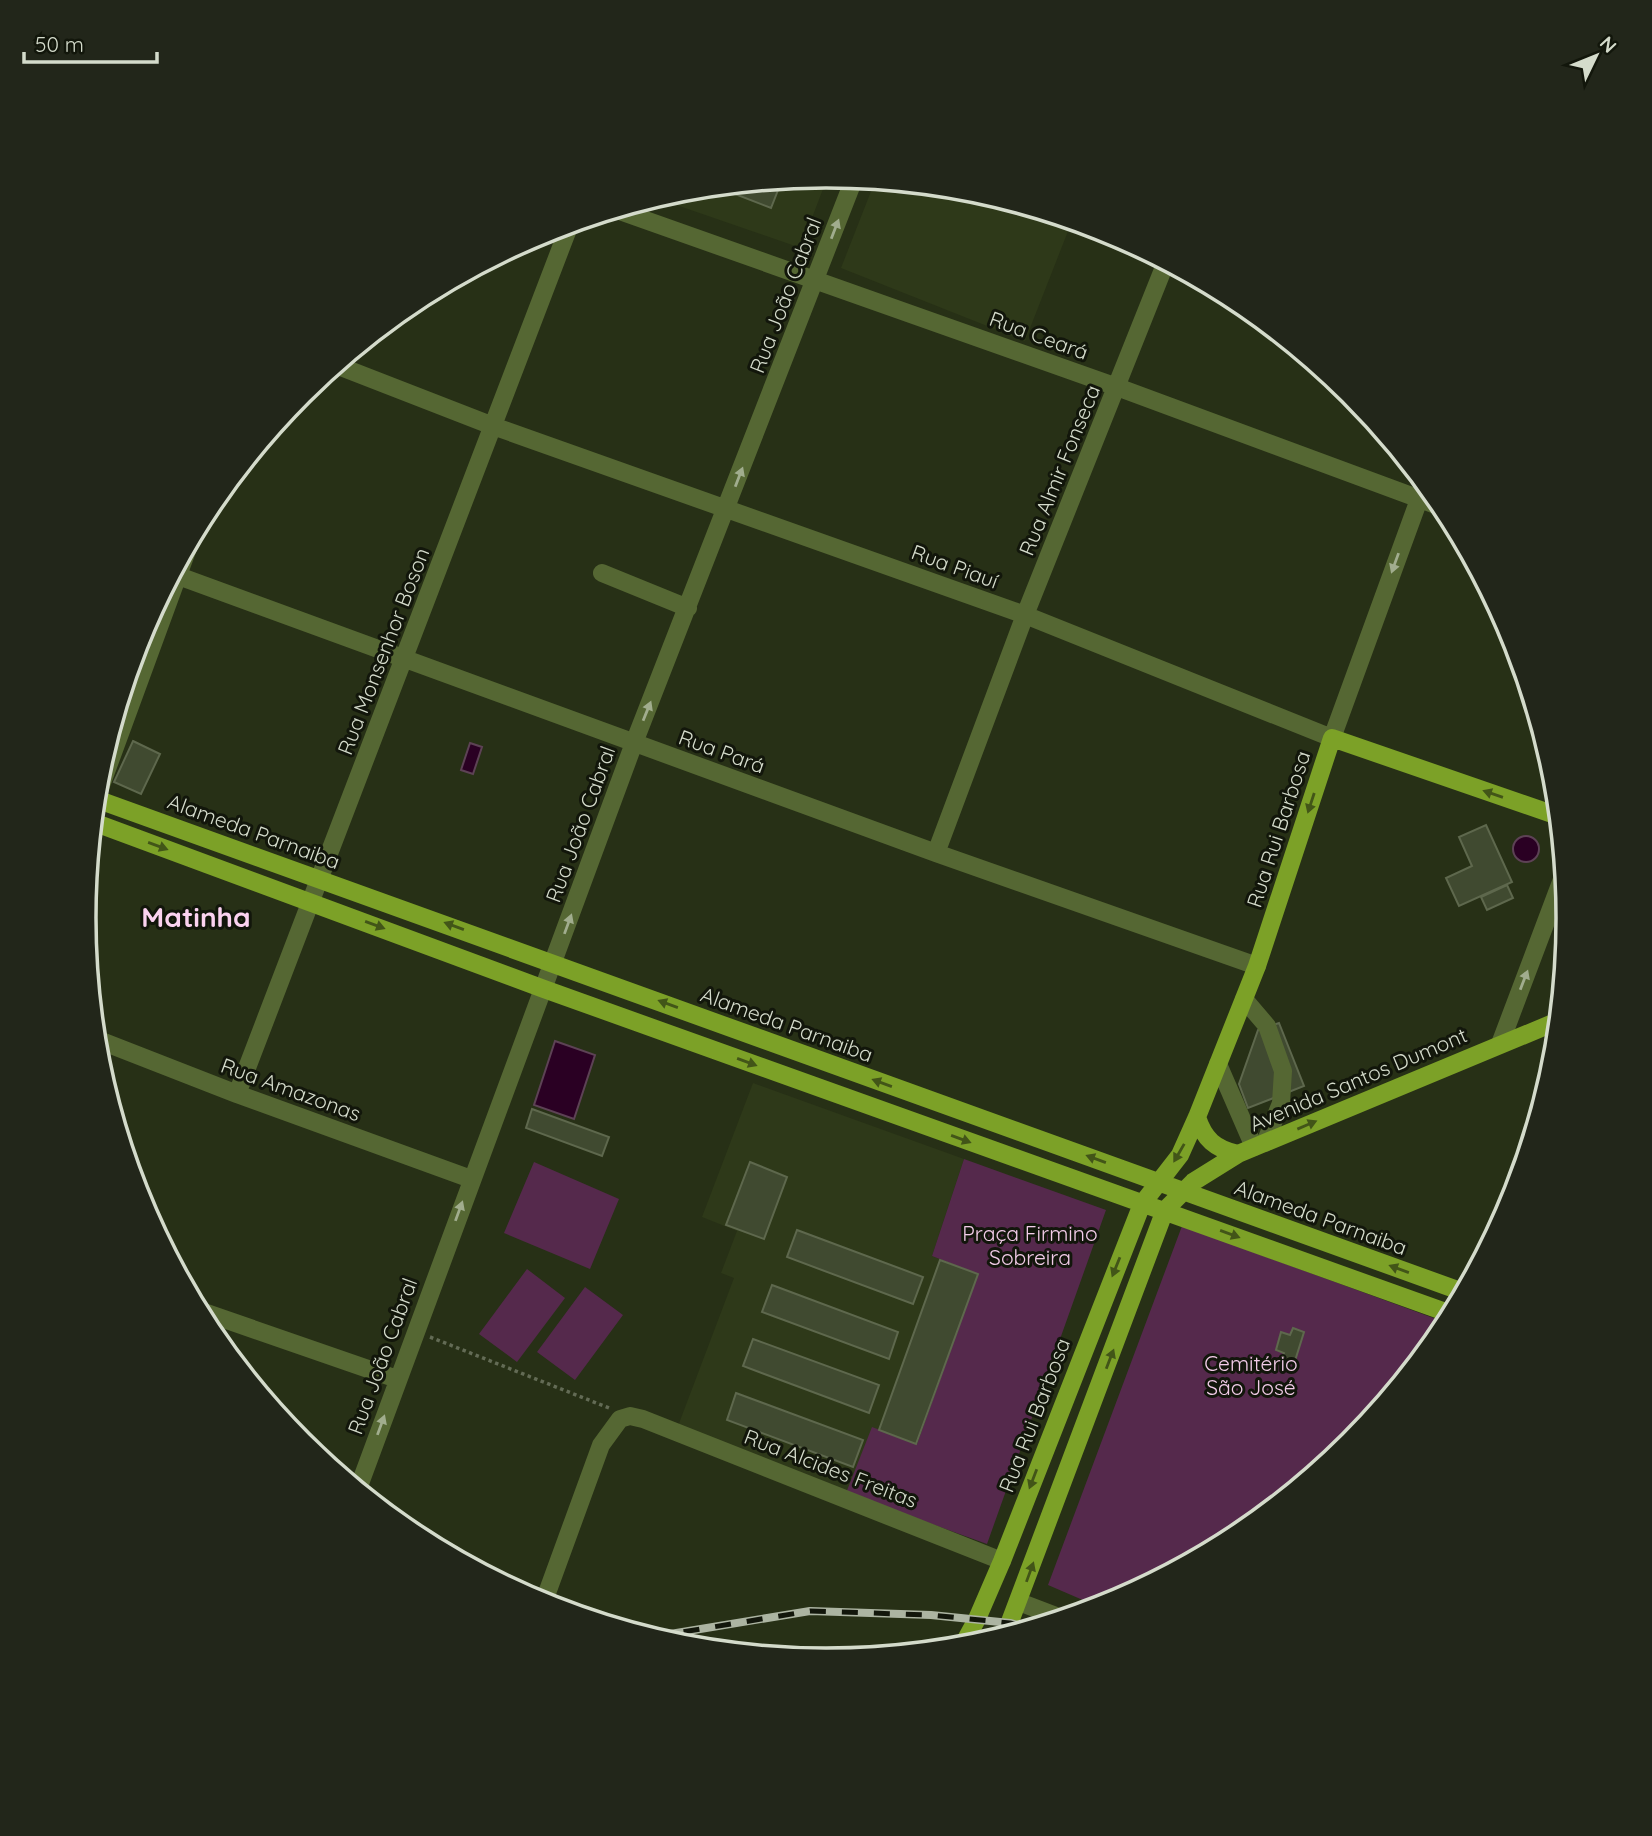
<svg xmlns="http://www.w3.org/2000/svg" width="1652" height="1836" viewBox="0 0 1652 1836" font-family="Quicksand,sans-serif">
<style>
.built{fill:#2e3919}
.green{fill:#55294c}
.water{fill:#2a0023;stroke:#5d4255;stroke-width:2}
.building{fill:#404a30;stroke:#5e684d;stroke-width:2}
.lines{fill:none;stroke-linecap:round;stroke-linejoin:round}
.path{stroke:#636b55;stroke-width:3.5;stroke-dasharray:3.5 3.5;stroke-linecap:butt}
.minor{stroke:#556733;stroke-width:18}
.major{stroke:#7ca127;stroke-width:18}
.rail-casing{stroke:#acb4a2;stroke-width:8}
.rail{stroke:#12160b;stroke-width:5;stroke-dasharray:16;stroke-linecap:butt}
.oneway{fill:#a1ad8e}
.oneway2{fill:#425518}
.labels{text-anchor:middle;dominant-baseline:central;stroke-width:6;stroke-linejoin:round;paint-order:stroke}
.street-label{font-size:21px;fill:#d4dbcb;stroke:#12160b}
.park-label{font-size:21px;fill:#f3cce9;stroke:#12160b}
.district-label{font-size:28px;font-weight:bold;fill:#fbd2f0;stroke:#12160b}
.rim{fill:none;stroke:#d4dbcb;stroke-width:3.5}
</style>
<rect width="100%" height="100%" fill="#273016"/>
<path class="built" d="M828 176 802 244 795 246 656 198 682 190Z
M875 181 971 190 1072 221 1025 341 841 268Z
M753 1083 964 1159 932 1256 978 1274 916 1444 846 1493 678 1426 734 1278 721 1273 737 1231 702 1217Z"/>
<path class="green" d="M964 1159 1106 1210 987 1544 846 1493 872 1427 917 1444 978 1274 932 1256Z
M534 1162 619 1199 590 1269 504 1233Z
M1182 1226 1447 1323 1350 1443 1238 1535 1110 1604 1099 1607 1048 1585Z
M527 1269 565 1298 517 1362 479 1334Z
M585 1287 623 1315 575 1380 537 1352Z"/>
<path class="water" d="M470 743 482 747 473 774 461 770Z
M1513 849a13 13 0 1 1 26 0a13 13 0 1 1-26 0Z
M555 1041 595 1055 574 1119 534 1105Z"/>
<path class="building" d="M782 180 771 208 717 187Z
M133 741 160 754 141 794 114 782Z
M1486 825 1512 882 1459 906 1446 878 1472 866 1459 837Z
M1507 885 1513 898 1487 910 1481 897Z
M1279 1023 1304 1086 1248 1108 1239 1084 1258 1030Z
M532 1109 609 1137 602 1156 526 1128Z
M750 1162 787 1177 764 1239 726 1225Z
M797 1230 923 1277 913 1304 787 1257Z
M940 1260 978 1274 916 1444 879 1430Z
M772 1285 898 1332 889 1359 762 1312Z
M1293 1328 1304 1332 1294 1364 1282 1360 1284 1353 1276 1350 1281 1332 1290 1335Z
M753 1339 879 1385 869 1413 743 1366Z
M736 1393 863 1440 853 1467 727 1420Z"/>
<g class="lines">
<path class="path" d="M430 1337 609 1408"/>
<path class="minor" d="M617 210 1117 387 1444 508
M336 365 493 426 1025 615 1332 738 1425 483
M602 573 688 608
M173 574 936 853 1257 966
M96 799 191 540
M936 853 1025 615 1166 262
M1244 999 1267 1026 1283 1071 1281 1103 1265 1143
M96 1039 237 1094 471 1179
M1500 1044 1564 874
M1218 1064 1254 1147
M237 1094 570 224
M198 1310 397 1379
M358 1489 634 743 854 179
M1019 1602 1061 1618
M543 1604 601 1445 620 1419 630 1416 643 1419 1002 1561"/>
<path class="major" d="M96 799 1463 1292
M93 822 544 989 1451 1314
M1197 1117C1204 1139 1215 1149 1238 1154
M1005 1635 1165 1210 1193 1182 1238 1154 1558 1021
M965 1641 977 1619 1002 1561 1142 1204 1180 1155 1197 1117 1257 966 1332 738 1558 816
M953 1648C964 1641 974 1639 987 1641"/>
<g class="rail-casing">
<path id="rail" d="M652 1637 810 1611 931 1615 1010 1623 1030 1628"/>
</g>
<use href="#rail" class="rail"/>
</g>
<defs><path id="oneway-solid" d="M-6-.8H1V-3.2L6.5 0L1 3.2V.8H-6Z" transform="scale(1.75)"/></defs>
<g class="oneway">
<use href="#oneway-solid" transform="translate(835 229) rotate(-69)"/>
<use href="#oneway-solid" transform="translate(739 477) rotate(-69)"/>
<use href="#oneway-solid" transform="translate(1395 563) rotate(110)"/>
<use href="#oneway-solid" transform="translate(647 711) rotate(-68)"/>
<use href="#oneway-solid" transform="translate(568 924) rotate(-70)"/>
<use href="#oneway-solid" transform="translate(1524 980) rotate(-69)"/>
<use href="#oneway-solid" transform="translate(459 1211) rotate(-70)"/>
<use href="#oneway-solid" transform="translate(381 1425) rotate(-70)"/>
</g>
<g class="oneway2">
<use href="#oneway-solid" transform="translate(1493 794) rotate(-161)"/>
<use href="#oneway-solid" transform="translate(1311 803) rotate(108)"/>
<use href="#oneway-solid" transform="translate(158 846) rotate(20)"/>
<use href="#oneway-solid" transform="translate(375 925) rotate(20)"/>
<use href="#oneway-solid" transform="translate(454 926) rotate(-160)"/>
<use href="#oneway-solid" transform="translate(668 1004) rotate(-160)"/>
<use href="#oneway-solid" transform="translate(747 1062) rotate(20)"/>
<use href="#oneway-solid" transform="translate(882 1083) rotate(-160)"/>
<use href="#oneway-solid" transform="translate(1307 1125) rotate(-23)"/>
<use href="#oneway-solid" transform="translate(961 1139) rotate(20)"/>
<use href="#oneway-solid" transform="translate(1179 1153) rotate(120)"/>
<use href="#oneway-solid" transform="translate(1096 1159) rotate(-160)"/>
<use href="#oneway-solid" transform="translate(1230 1234) rotate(20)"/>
<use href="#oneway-solid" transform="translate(1116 1267) rotate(112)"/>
<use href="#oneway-solid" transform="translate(1399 1269) rotate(-160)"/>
<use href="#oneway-solid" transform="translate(1110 1359) rotate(-69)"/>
<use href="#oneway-solid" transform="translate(1033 1479) rotate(111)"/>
<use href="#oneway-solid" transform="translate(1030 1572) rotate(-70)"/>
</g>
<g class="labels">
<g class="street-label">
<text transform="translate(785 295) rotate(-69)">Rua João Cabral</text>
<text transform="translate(1039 335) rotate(20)">Rua Ceará</text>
<text transform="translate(1059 470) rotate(-68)">Rua Almir Fonseca</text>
<text transform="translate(955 566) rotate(20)">Rua Piauí</text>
<text transform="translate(383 651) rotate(-69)">Rua Monsenhor Boson</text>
<text transform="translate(722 751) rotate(20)">Rua Pará</text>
<text transform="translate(580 824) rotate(-70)">Rua João Cabral</text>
<text transform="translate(1278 829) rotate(-72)">Rua Rui Barbosa</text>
<text transform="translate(254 831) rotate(20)">Alameda Parnaiba</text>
<text transform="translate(787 1024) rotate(20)">Alameda Parnaiba</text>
<text transform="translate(1358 1079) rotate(-23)">Avenida Santos Dumont</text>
<text transform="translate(291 1089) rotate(20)">Rua Amazonas</text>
<text transform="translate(1321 1217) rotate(20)">Alameda Parnaiba</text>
<text transform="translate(382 1356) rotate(-70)">Rua João Cabral</text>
<text transform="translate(1034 1415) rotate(-69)">Rua Rui Barbosa</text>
<text transform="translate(831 1468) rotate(21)">Rua Alcides Freitas</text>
</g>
<g class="park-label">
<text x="1030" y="1233">Praça Firmino<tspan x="1030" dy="24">Sobreira</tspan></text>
<text x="1251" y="1363">Cemitério<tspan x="1251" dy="24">São José</tspan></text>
</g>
<g class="district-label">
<text x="196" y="916">Matinha</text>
</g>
</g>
<path d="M0 0H1652V1836H0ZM96 918a730 730 0 1 1 1460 0a730 730 0 1 1-1460 0Z" fill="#22261a" fill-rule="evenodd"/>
<path class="rim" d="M96 918a730 730 0 1 1 1460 0a730 730 0 1 1-1460 0Z"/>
<g transform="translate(1596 56) rotate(47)" stroke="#12160b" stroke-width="5" paint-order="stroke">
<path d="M0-5L12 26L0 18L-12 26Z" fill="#d4dbcb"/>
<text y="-10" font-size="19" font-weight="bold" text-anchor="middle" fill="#d4dbcb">N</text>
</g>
<path d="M24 52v10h133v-10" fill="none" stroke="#d4dbcb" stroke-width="3.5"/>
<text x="35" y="52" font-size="21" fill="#d4dbcb" stroke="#12160b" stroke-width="5" paint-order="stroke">50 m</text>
</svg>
